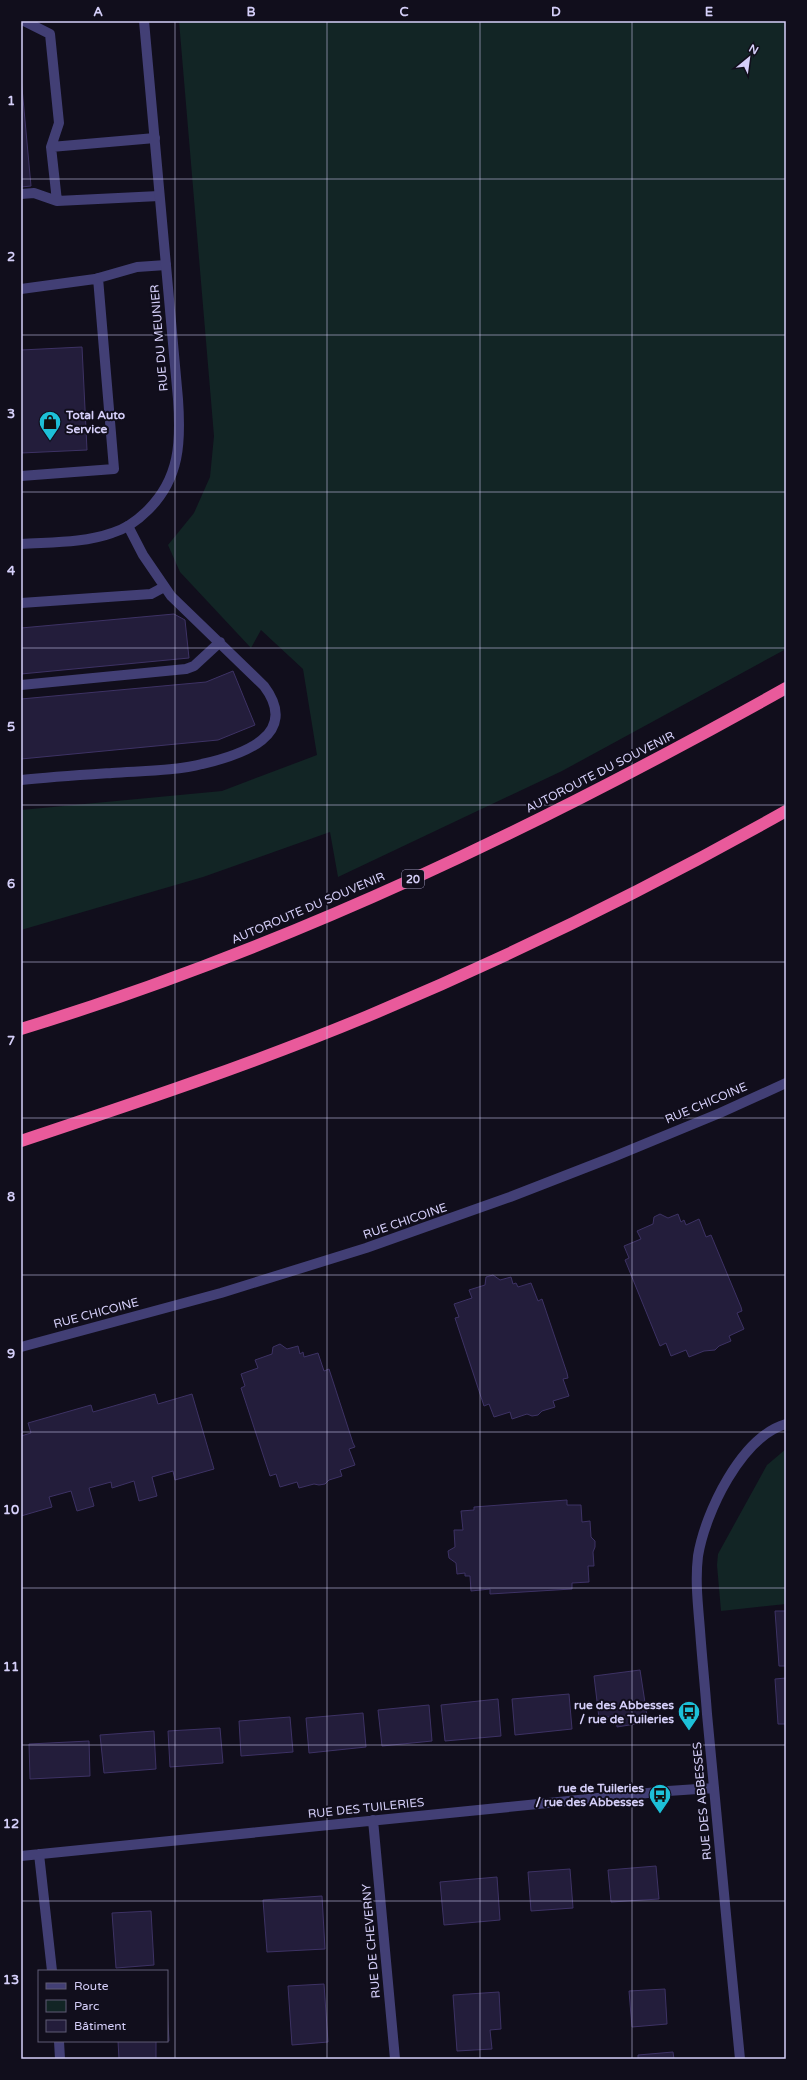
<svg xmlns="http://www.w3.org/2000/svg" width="807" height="2080" viewBox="0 0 807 2080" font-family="'Varela Round',sans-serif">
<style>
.green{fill:#122525}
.building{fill:#231d3b;stroke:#3d3264}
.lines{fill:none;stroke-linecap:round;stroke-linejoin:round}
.service{stroke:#423f75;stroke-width:10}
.minor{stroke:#423f75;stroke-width:10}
.tertiary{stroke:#423f75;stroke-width:10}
.motorway{stroke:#e95a9b;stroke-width:12}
.grid{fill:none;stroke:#d5cff9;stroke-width:1;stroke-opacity:0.55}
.labels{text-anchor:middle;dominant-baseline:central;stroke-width:4;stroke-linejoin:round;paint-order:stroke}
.shield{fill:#110e1c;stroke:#9a95b7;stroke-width:1}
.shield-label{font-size:11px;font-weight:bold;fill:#d5cff9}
.street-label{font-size:12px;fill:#d5cff9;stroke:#110e1c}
.poi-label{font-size:12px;font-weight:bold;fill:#d5cff9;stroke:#110e1c;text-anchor:end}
.neatline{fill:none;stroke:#d5cff9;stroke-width:1.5}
.grid-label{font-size:13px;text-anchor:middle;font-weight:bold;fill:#d5cff9}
</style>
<rect width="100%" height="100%" fill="#110e1c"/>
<path class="green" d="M179 21H786V649L562 771 338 877 330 832 203 877 21 930V810L222 791 317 755 303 669 261 630 251 648 180 572 168 545 194 513 210 477 214 436Z
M786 1449V1604L721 1611 717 1565 718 1554 767 1465Z"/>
<path class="building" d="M21 77 31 186 21 187Z
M82 347 87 450 21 453V350Z
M174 614 185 620 189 658 21 674V628Z
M233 671 255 725 218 740 21 759V699L206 682Z
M660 1214 668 1218 678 1214 681 1222 684 1220 686 1225 699 1219 706 1237 711 1235 741 1307 742 1311 737 1313 744 1329 729 1336 731 1341 719 1346 715 1350 704 1351 689 1357 686 1350 671 1356 666 1343 660 1346 625 1260 629 1258 624 1246 641 1239 637 1231 653 1224 654 1217Z
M493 1275 500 1280 511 1277 513 1284 516 1283 518 1287 531 1283 538 1301 542 1299 567 1373 568 1378 563 1379 569 1396 553 1401 555 1407 542 1411 538 1415 532 1416 527 1414 512 1419 510 1412 494 1417 489 1404 484 1406 455 1318 459 1317 454 1304 472 1298 469 1290 485 1285 486 1277Z
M280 1344 287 1349 298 1346 300 1354 303 1352 304 1357 318 1353 324 1371 329 1369 353 1443 355 1447 349 1449 355 1465 340 1470 342 1476 329 1480 325 1484 319 1485 314 1484 299 1488 297 1482 280 1487 276 1474 270 1476 241 1388 245 1386 241 1374 258 1368 255 1360 272 1354 273 1347Z
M155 1394 158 1404 192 1394 214 1469 175 1480 173 1471 152 1477 157 1496 139 1501 134 1481 112 1488 111 1482 89 1488 94 1506 77 1511 71 1491 49 1497 52 1507 21 1516V1436L31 1433 28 1423 91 1405 93 1412Z
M567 1500V1505H581L582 1522 590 1521 591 1537 595 1541V1547L593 1552 594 1566H588L589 1582 572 1583V1589L490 1594V1589L471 1591 470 1576H465V1573L457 1574 456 1563 449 1558 448 1551 455 1547 454 1530H463L461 1511 474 1510V1507Z
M775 1611H786V1666H779Z
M640 1670 648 1722 617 1727 616 1716 599 1718 594 1676Z
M786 1678V1724H778L775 1679Z
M569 1694 572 1729 515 1735 512 1699Z
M498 1699 501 1736 445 1741 441 1705Z
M429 1705 432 1741 382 1746 378 1710Z
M363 1713 366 1747 309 1753 306 1718Z
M290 1717 293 1752 241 1756 239 1721Z
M220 1728 223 1763 170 1767 168 1731Z
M154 1731 156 1769 104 1773 100 1735Z
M89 1741 90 1776 30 1779 29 1744Z
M656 1866 659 1899 611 1902 608 1870Z
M570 1869 573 1908 531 1911 528 1872Z
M497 1877 500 1920 444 1925 440 1882Z
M322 1896 325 1949 267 1952 263 1900Z
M151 1911 154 1965 116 1968 112 1913Z
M324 1984 328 2042 292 2045 288 1986Z
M665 1989 667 2024 632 2027 629 1991Z
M499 1992 501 2029 490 2030 492 2049 457 2051 453 1995Z
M167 2004 169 2041H167Z
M118 2041H164H156V2059H119Z
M673 2052 674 2059H638V2055Z"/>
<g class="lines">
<path class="service" d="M24 21 50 34 59 123 51 147
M155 138 51 147 57 201 159 196
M21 194 34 193 57 201
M21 289 95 279 137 267 166 265
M21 476 114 469 98 278
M21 603 151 594 164 587
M21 685 186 669 194 666 220 642
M21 780C51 777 82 775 112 773 139 771 177 771 202 764 242 755 301 735 264 686L171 596 143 555 128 526"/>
<path class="minor" d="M21 544C51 542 84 543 112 533 126 529 138 520 148 510 180 478 181 442 178 399L144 21
M373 1820 395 2059
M39 1854 52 1971
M21 1856 668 1791 713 1788
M59 2041 60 2059
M740 2059C729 1944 717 1829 707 1714 705 1686 702 1658 700 1630 698 1605 695 1581 698 1556 705 1513 741 1437 786 1424"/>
<path class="tertiary" d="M21 1347 221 1293 366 1248 510 1197 613 1157 720 1113 786 1083"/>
<path class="motorway" d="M21 1029C289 947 542 825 786 688
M21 1141C138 1102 255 1063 368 1016 511 956 651 887 786 811"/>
</g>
<path class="grid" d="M175 21V2059M327 21V2059M480 21V2059M632 21V2059M21 179H786M21 335H786M21 492H786M21 648H786M21 805H786M21 962H786M21 1118H786M21 1275H786M21 1432H786M21 1588H786M21 1745H786M21 1901H786"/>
<defs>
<g id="shop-pin" transform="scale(1.15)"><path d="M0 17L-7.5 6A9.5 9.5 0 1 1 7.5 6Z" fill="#1dc0d8" stroke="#110e1c"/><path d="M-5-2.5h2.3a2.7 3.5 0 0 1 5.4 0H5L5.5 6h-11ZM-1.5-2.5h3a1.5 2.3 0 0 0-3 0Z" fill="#111"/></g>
<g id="bus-pin" transform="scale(1.15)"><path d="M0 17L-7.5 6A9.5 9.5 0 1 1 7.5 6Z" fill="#1dc0d8" stroke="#110e1c"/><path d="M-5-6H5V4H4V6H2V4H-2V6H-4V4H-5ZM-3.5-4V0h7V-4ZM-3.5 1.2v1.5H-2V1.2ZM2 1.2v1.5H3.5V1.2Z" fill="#111"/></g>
</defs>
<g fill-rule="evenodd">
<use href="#shop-pin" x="50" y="422"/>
<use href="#bus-pin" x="689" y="1712"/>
<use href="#bus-pin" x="660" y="1795"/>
</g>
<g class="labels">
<rect class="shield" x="402" y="870" width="22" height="18" rx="3"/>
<g class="shield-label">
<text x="413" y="879">20</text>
</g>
<g class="street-label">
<text transform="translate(159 338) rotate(-95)">RUE DU MEUNIER</text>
<text transform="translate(600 772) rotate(-27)">AUTOROUTE DU SOUVENIR</text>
<text transform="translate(308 908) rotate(-23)">AUTOROUTE DU SOUVENIR</text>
<text transform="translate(706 1103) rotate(-23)">RUE CHICOINE</text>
<text transform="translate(405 1221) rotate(-19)">RUE CHICOINE</text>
<text transform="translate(96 1313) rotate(-15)">RUE CHICOINE</text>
<text transform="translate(702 1801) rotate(-95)">RUE DES ABBESSES</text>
<text transform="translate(366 1808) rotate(-6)">RUE DES TUILERIES</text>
<text transform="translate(371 1941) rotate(-95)">RUE DE CHEVERNY</text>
</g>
<g class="poi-label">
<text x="66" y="415" text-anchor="start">Total Auto<tspan x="66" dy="14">Service</tspan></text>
<text x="674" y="1705">rue des Abbesses<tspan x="674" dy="14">/ rue de Tuileries</tspan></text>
<text x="644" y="1788">rue de Tuileries<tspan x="644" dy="14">/ rue des Abbesses</tspan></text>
</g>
</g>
<rect width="807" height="2080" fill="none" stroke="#110e1c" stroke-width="44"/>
<rect x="38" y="1970" width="130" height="72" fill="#110e1c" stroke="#5f5b74"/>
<rect x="46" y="1983" width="20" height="6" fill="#423f75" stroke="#5f5b74"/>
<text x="74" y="1990" font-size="12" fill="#d5cff9">Route</text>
<rect x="46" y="2000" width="20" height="12" fill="#122525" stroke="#5f5b74"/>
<text x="74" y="2010" font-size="12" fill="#d5cff9">Parc</text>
<rect x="46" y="2020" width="20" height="12" fill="#231d3b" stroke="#5f5b74"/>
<text x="74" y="2030" font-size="12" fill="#d5cff9">Bâtiment</text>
<g transform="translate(749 58) rotate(29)" stroke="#110e1c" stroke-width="3" paint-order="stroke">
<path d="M0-3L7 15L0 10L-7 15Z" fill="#d5cff9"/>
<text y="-6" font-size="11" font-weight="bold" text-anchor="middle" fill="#d5cff9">N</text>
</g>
<rect x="22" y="22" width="763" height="2036" class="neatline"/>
<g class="grid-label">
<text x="98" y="16">A</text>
<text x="251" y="16">B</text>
<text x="404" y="16">C</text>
<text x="556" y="16">D</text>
<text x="709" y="16">E</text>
<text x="11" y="105">1</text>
<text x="11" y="261">2</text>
<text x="11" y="418">3</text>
<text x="11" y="575">4</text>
<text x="11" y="731">5</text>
<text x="11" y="888">6</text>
<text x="11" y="1045">7</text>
<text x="11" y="1201">8</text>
<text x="11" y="1358">9</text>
<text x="11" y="1514">10</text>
<text x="11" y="1671">11</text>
<text x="11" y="1828">12</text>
<text x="11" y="1984">13</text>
</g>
</svg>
